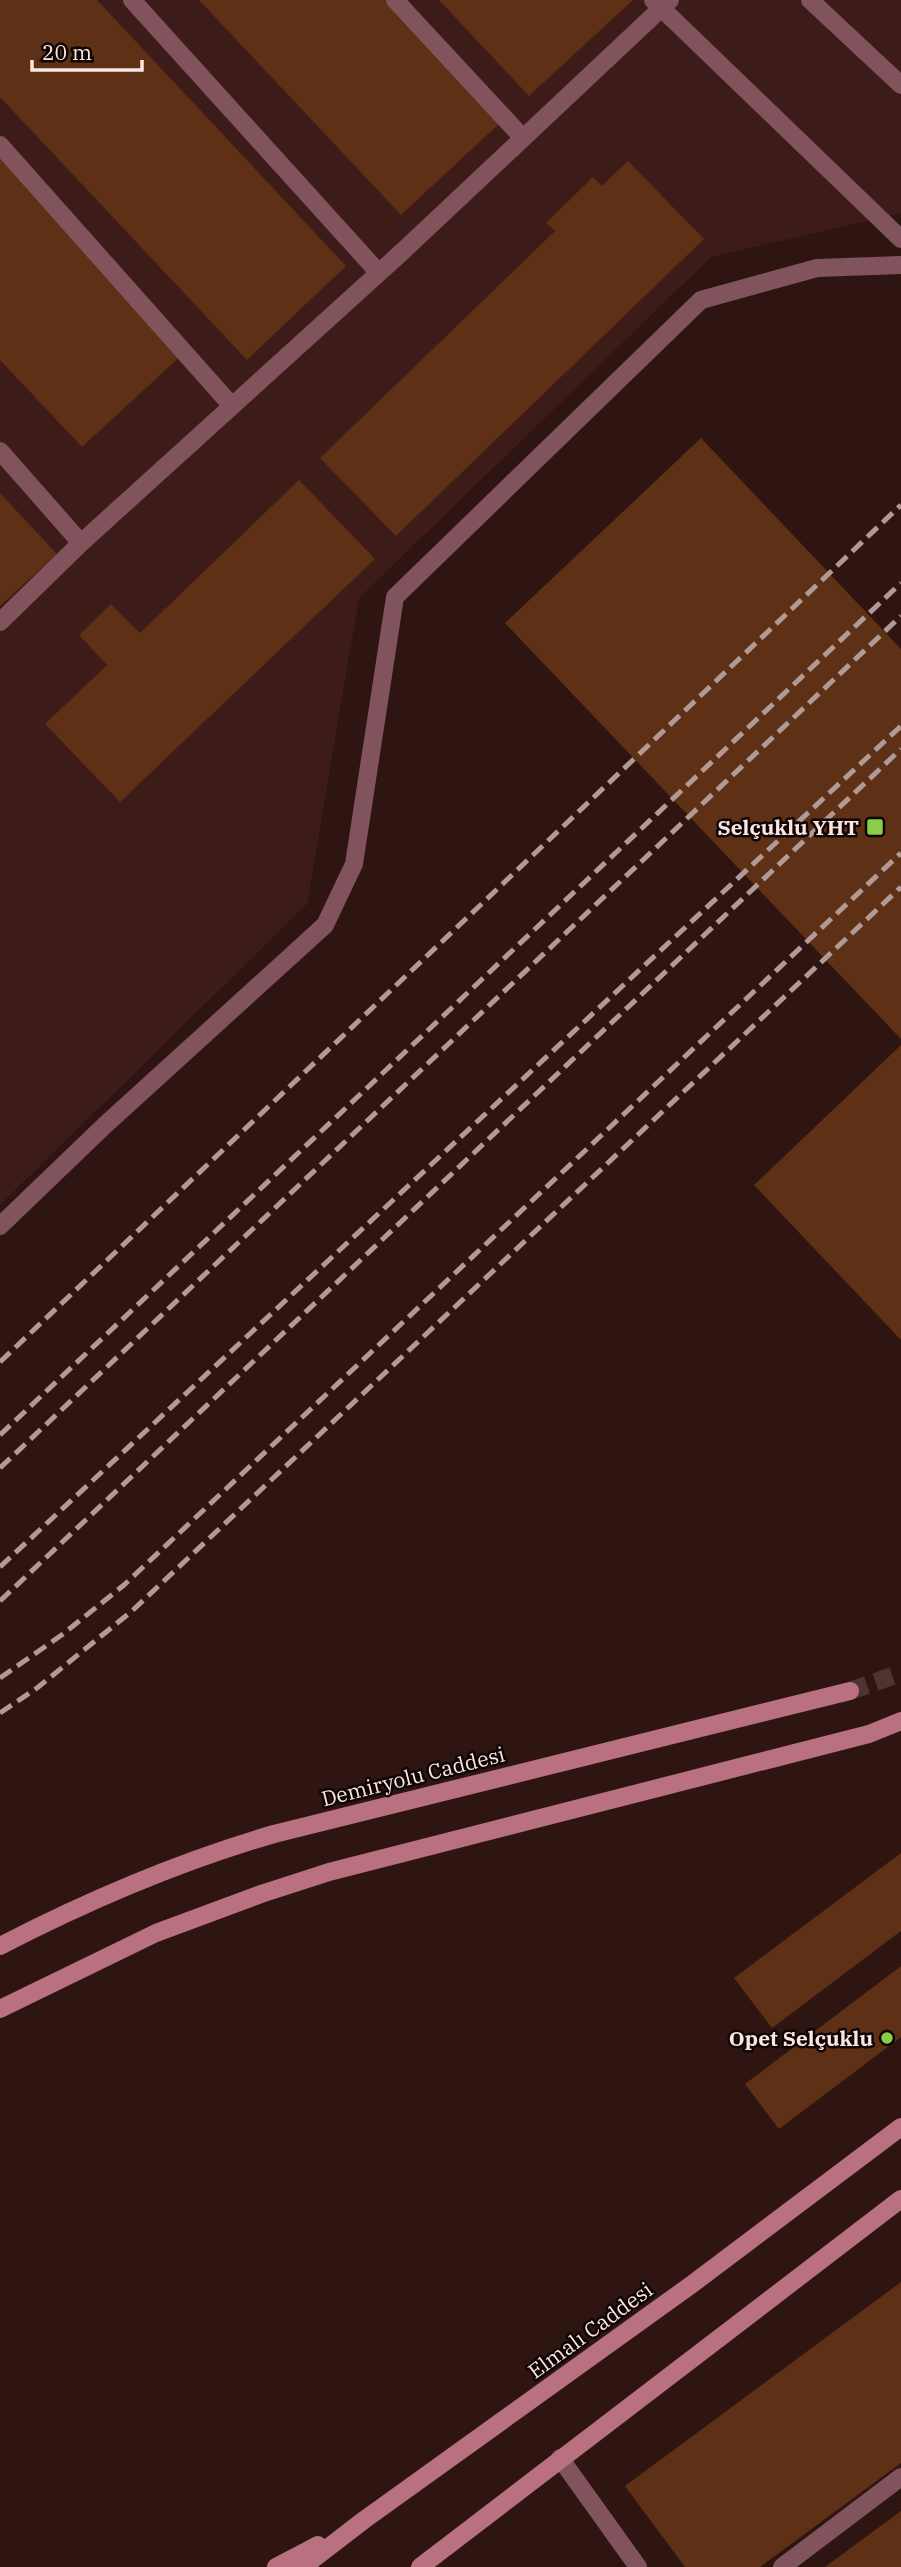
<svg xmlns="http://www.w3.org/2000/svg" width="901" height="2567" viewBox="0 0 901 2567" font-family="'IBM Plex Serif',serif">
<style>
.built{fill:#3d1b18}
.building{fill:#5e3015}
.lines{fill:none;stroke-linecap:round;stroke-linejoin:round}
.secondary-tunnel{stroke:#4d3431;stroke-width:18;stroke-dasharray:18 9;stroke-linecap:butt}
.minor{stroke:#81535c;stroke-width:18}
.secondary{stroke:#b97180;stroke-width:18}
.rail{stroke:#b09a97;stroke-width:5;stroke-dasharray:14 7;stroke-linecap:butt}
.poi-dot{fill:#8ace47;stroke:#0f0504;stroke-width:2.5}
.labels{text-anchor:middle;dominant-baseline:central;stroke-width:5;stroke-linejoin:round;paint-order:stroke}
.poi-label{font-size:21px;font-weight:bold;fill:#fae6e3;stroke:#0f0504;text-anchor:end}
.street-label{font-size:21px;fill:#fae6e3;stroke:#0f0504}
</style>
<rect width="100%" height="100%" fill="#2f1512"/>
<path class="built" d="M0 0H901V213L711 257 359 598 307 904 0 1205Z"/>
<path class="building" d="M0 0H97L346 266 247 360 0 97Z
M199 0H385L500 123 401 215Z
M439 0H633L529 96Z
M0 157 184 353 82 447 0 360Z
M628 161 704 239 396 536 320 458 555 231 546 223 593 177 602 186Z
M701 438 901 649V1039L505 623Z
M299 480 375 559 120 802 45 724 107 665 79 635 111 604 140 633Z
M0 493 57 554 0 606Z
M901 1045V1340L754 1185Z
M901 1853V1931L772 2028 734 1978Z
M901 1966V2037L779 2129 745 2084Z
M901 2282V2463L760 2567H685L625 2486Z
M901 2511V2567H825Z"/>
<g class="lines">
<path class="secondary-tunnel" d="M850 1691 901 1673"/>
<path class="minor" d="M132 0 379 273
M395 0 523 138
M653 0 901 239
M810 0 901 85
M0 145 232 406
M0 451 81 543
M0 622 81 543 403 251 670 0
M0 1226 104 1126 325 925 354 864 395 597 701 300 817 268 901 265
M560 2458 638 2567
M782 2567 901 2477"/>
<path class="secondary" d="M0 1946C89 1900 178 1862 274 1834L850 1691
M0 2009 156 1933 261 1894 329 1872 869 1734 901 1721
M276 2567 318 2545
M303 2567 364 2520 691 2285 901 2127
M420 2567 901 2199"/>
<path class="rail" d="M0 1362 901 505
M0 1435 901 583
M0 1468 901 616
M0 1567 901 726
M0 1601 901 749
M0 1678 63 1634 124 1585 901 853
M0 1713 37 1688 132 1611 901 887"/>
</g>
<g class="poi-dot">
<rect x="866" y="818" width="18" height="18" rx="3.5"/>
<circle cx="887" cy="2038" r="7"/>
</g>
<g class="labels">
<g class="poi-label">
<text x="859" y="827">Selçuklu YHT</text>
<text x="873" y="2038">Opet Selçuklu</text>
</g>
<g class="street-label">
<text transform="translate(413 1776) rotate(-14)">Demiryolu Caddesi</text>
<text transform="translate(590 2330) rotate(-36)">Elmalı Caddesi</text>
</g>
</g>
<path d="M32 60v10h110v-10" fill="none" stroke="#fae6e3" stroke-width="3.5"/>
<text x="42" y="60" font-size="21" fill="#fae6e3" stroke="#0f0504" stroke-width="5" paint-order="stroke">20 m</text>
</svg>
